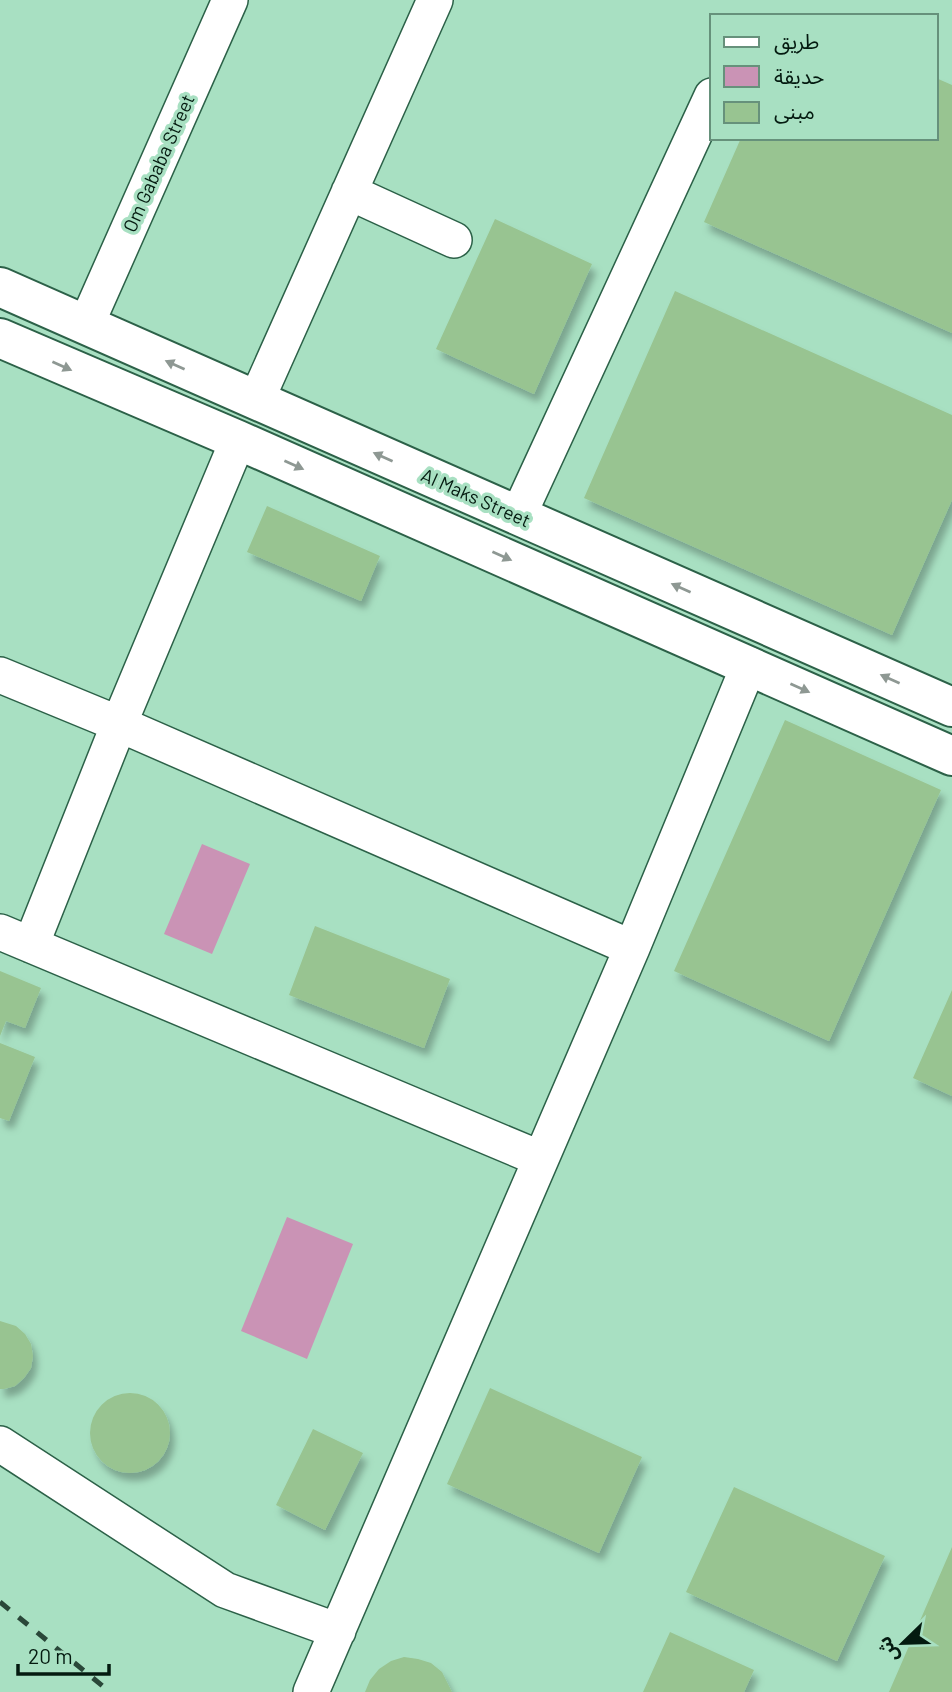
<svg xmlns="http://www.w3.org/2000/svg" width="952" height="1692" viewBox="0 0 952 1692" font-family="Barlow,'Noto Sans Arabic',sans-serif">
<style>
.green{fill:#ca93b5}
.building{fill:#98c491;filter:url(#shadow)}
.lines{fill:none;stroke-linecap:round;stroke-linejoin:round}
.minor-casing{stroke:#2c6148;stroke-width:38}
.major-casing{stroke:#2c6148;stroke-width:42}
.minor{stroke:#fff;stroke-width:35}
.major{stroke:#fff;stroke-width:38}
.rail{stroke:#2a4739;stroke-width:5;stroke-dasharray:12 12;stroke-linecap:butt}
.oneway{fill:#8e9893}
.labels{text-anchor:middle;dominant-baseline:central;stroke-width:7;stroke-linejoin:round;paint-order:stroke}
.street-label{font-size:19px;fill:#041a10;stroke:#a8e0c2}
</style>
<defs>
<filter id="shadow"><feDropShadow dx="4.5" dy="8" stdDeviation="3.5" flood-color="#0004"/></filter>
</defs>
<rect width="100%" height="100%" fill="#a8e0c2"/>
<path class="green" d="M202 844 250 864 212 954 164 934Z
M287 1217 353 1244 307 1359 241 1331Z"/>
<path class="building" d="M936 78 952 85V333L704 222 741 138H936Z
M495 219 592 264 534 394 436 349Z
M675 291 952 415V500L892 635 584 498Z
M267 506 380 556 361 601 247 552Z
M785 720 941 790 829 1041 674 971Z
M315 926 450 979 424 1048 289 995Z
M0 971 41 988 25 1028 6 1021 0 1036Z
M952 990V1096L913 1078Z
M0 1043 35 1057 9 1121 0 1118Z
M0 1321 16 1326 25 1334 31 1344 33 1356 31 1368 24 1378 15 1386 4 1389H0Z
M490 1388 642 1457 599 1553 447 1484Z
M90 1433a40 40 0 1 1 80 0a40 40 0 1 1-80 0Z
M313 1429 363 1453 325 1530 276 1505Z
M734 1487 885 1556 837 1661 686 1592Z
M952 1547V1692H889Z
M670 1632 754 1670 744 1692H643Z
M404 1657 418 1659 431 1663 442 1672 452 1692H365L370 1680 379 1669 391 1661Z"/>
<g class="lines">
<g class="minor-casing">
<path id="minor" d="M349 192 454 240
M86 325 230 0
M256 401 435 0
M518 516 712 96
M0 675 119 724 632 948
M0 932 541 1159
M31 945 119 724 238 440
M0 1444 225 1590 338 1631
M311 1692 632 948 749 665"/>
</g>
<g class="major-casing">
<path id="major" d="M0 287 952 707
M0 338 238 440 952 756"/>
</g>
<use href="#minor" class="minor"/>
<use href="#major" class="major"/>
<path class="rail" d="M0 1602 110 1692"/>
</g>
<defs><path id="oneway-solid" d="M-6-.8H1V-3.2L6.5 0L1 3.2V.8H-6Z" transform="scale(1.75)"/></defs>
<g class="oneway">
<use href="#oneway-solid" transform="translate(175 365) rotate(-156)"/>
<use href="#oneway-solid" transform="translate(62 366) rotate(24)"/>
<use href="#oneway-solid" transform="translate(383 457) rotate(-156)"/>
<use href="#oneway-solid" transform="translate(294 465) rotate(24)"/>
<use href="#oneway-solid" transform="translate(502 556) rotate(24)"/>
<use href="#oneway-solid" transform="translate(681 588) rotate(-156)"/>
<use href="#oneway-solid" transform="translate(890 679) rotate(-156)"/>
<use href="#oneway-solid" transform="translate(800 688) rotate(24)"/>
</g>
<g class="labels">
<g class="street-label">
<text transform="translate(158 163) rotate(-66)">Om Gababa Street</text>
<text transform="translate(476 497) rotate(24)">Al Maks Street</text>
</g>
</g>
<rect x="710" y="14" width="228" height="126" fill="#a8e0c2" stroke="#66917b" stroke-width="2"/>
<rect x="724" y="37" width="35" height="10" fill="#ffffff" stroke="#66917b" stroke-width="2"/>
<text x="774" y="49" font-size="21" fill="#041a10">طريق</text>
<rect x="724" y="66" width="35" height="21" fill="#ca93b5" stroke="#66917b" stroke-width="2"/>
<text x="774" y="84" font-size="21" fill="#041a10">حديقة</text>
<rect x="724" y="102" width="35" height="21" fill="#98c491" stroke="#66917b" stroke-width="2"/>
<text x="774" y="119" font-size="21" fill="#041a10">مبنى</text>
<g transform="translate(903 1643) rotate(247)" stroke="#a8e0c2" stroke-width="5" paint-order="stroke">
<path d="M0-5L12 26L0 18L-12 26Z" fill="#041a10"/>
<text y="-10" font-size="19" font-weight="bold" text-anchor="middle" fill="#041a10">ش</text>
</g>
<path d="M18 1664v10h91v-10" fill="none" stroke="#041a10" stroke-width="3.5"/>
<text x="28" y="1664" font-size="21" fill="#041a10" stroke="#a8e0c2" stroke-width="5" paint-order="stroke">20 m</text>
</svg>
